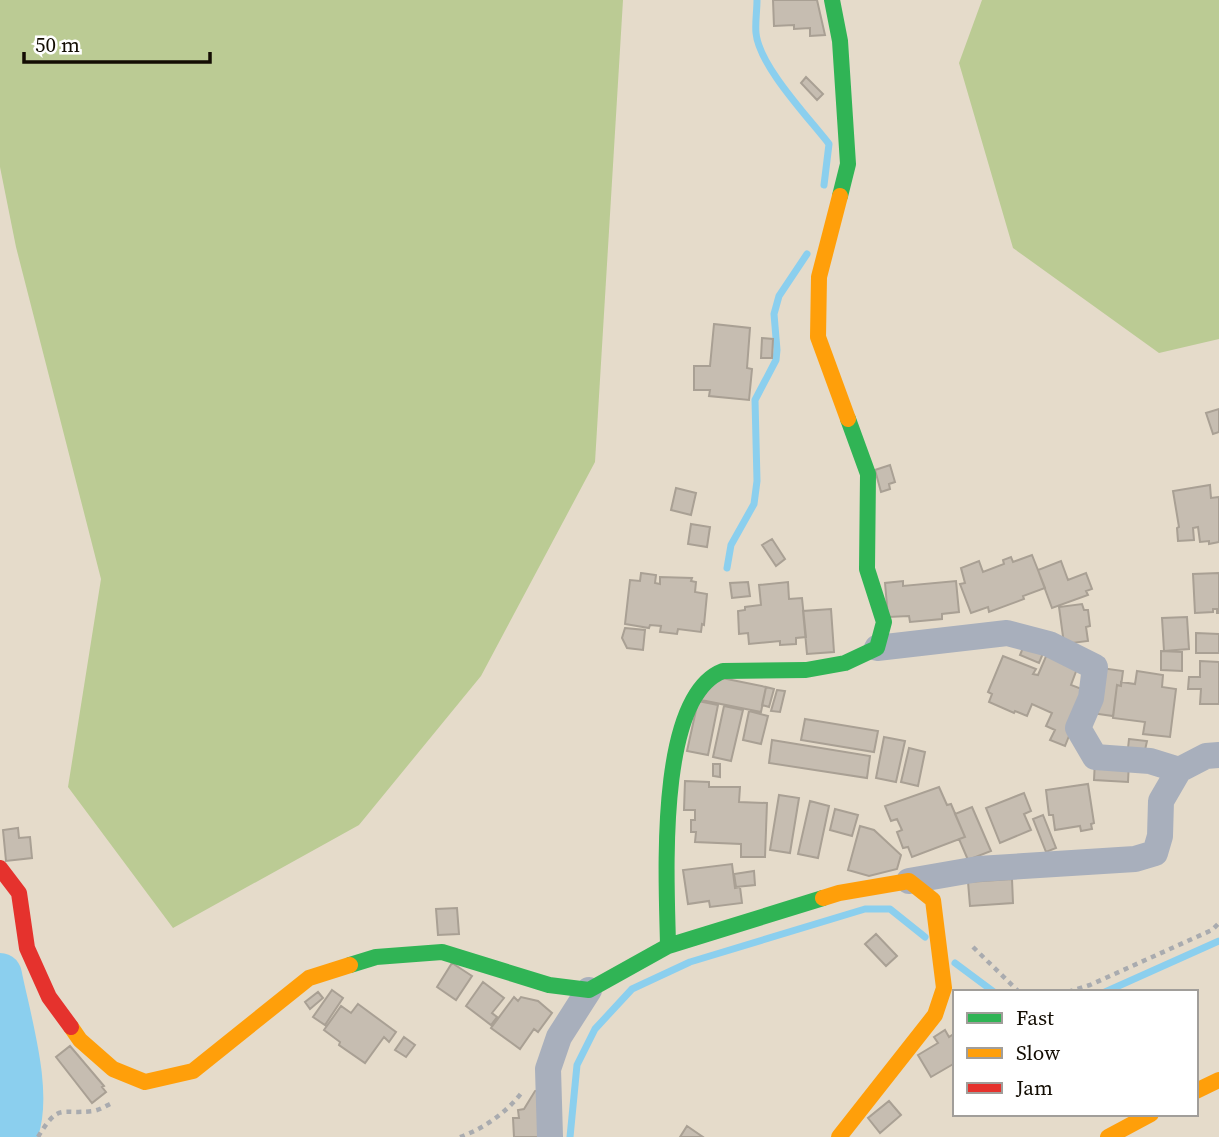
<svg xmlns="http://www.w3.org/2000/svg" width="1219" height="1137" viewBox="0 0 1219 1137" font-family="'Source Serif 4',serif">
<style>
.forest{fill:#bbcb94}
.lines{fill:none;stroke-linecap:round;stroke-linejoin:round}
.stream{stroke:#8bcfee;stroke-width:7}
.river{stroke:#8bcfee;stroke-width:44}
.building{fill:#c6bdb1;stroke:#a9a094;stroke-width:2}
.path{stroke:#a9abaf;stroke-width:4.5;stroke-dasharray:5 5;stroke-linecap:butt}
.street{stroke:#a8afbc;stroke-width:26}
.fast{stroke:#30b455;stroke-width:16}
.slow{stroke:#ff9f0a;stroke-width:16}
.jam{stroke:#e5322d;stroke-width:16}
</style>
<rect width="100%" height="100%" fill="#e5dbca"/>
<path class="forest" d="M0 0H623L595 462 481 676 359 825 173 928 68 787 101 579 16 247 0 167Z
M982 0H1219V339L1159 353 1013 248 959 63Z"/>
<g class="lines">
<path class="stream" d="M757 0C757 11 755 23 756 33 759 66 809 118 829 144L824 185
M727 568 731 545 754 504 757 481 755 400 776 360 777 350 774 314 779 296 807 254
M955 963 994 992
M1105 992 1219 941
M570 1137 577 1065 595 1029 632 989 690 962 865 909H890L925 937"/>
<path class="river" d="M0 975C8 1017 34 1100 14 1137"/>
</g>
<path class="building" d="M773 0H817L825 35 810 36V28L794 29V25L774 26Z
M806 77 823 94 817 100 801 83Z
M714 324 750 328 747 368 752 369 749 400 709 396 710 390H694V366H710Z
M762 338 773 339 772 358H761Z
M1219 409V432L1213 434 1206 413Z
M890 465 895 482 889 484 890 489 881 492 875 470Z
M1210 485 1211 498 1219 497V542L1209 544V541L1200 542 1198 527 1193 528 1194 540 1178 541 1177 528 1179 527 1173 491Z
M676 488 696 493 691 515 671 510Z
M691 524 710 527 707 547 688 544Z
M772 539 785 559 776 566 762 545Z
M1032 555 1045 588 1023 596 1024 599 989 612 988 607 971 613 960 584 965 583 961 568 979 561 983 572 1004 564 1003 560 1011 557 1013 562Z
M1061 561 1068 580 1086 573 1092 589 1086 591 1088 595 1052 608 1038 570Z
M641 573 656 575 655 583 660 584V577L692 578 691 581 696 582 695 592 707 594 704 625 702 624 701 632 678 629 677 634 660 632 661 626 650 625 649 628 625 624 630 580 640 581Z
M1219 573V613H1217V609H1213V612L1195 613 1193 574Z
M903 581V586L956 581 959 612 942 614V619L910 622 909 616 888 617 885 583Z
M748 582 750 596 732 598 730 583Z
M788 582 789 599 802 598 806 637 796 638V644L780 645V641L749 644 748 633 739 634 738 611 745 610V607L761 605 759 585Z
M1082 604 1084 610H1088L1090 626 1086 627 1088 641 1064 644 1059 607Z
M831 609 834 652 807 654 803 611Z
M1187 617 1189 649 1164 651 1162 618Z
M625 628 645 630 643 650 627 648 622 638Z
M1196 633 1219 634V653H1196Z
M1025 643 1044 651 1039 663 1020 655Z
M1161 651 1182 652V671L1161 670Z
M1047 654 1078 666 1071 685 1087 691 1065 746 1050 740 1055 730 1046 726 1052 713 1032 704 1027 716 1015 711 1014 713 989 702 992 694 988 692 1003 656 1036 669 1033 674 1038 675Z
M1200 661 1219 662V704H1200L1201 689H1188L1189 677H1200Z
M1101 668 1123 671 1121 686 1117 685 1113 716 1091 713Z
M1137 671 1163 675 1162 687 1176 689 1170 737 1143 734 1145 722 1113 718 1117 685 1121 686V682L1135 684Z
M717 677 766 687 761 712 701 700Z
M766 687 774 689 769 707 762 705Z
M777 690 785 691 780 712 771 711Z
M698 701 718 705 708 755 687 751Z
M724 706 743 710 731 761 713 757Z
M749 711 768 716 761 744 743 740Z
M805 719 878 731 874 752 801 740Z
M884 737 905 741 896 782 876 778Z
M1129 739 1147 741 1145 750 1128 748Z
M772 740 870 756 867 778 769 763Z
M909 748 925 752 918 786 901 782Z
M1095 760 1129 761 1128 782 1094 780Z
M713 764H720V777L713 776Z
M685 781 709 782V787H740L739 802 767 803 765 857H741V844L695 842 696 832H691V820H695V810H684Z
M1088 784 1094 823 1091 824 1092 829 1081 831 1080 826 1055 830 1053 815H1049L1046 790Z
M939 787 947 805 951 804 965 837 912 857 908 847 903 848 897 832 902 830 897 819 891 821 885 806Z
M1024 793 1031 811 1024 814 1031 830 1000 843 986 808Z
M779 795 799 798 790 853 770 850Z
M810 801 829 806 818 858 798 854Z
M972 807 991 851 968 860 959 839 965 837 955 814Z
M835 809 858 815 852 836 830 830Z
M1043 815 1056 848 1046 852 1033 819Z
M860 826 874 830 901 855 897 869 869 876 848 870Z
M18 828 19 838 30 837 32 858 6 861 3 830Z
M732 864 735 888 740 887 742 903 710 907 709 901 688 904 683 870Z
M754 871 755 885 736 887 734 874Z
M1012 879 1013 903 970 906 968 882Z
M457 908 459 934 438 935 436 909Z
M876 934 897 956 886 966 865 944Z
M452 963 472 976 456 1000 437 987Z
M483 982 504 998 492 1013 497 1017 491 1025 466 1006Z
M332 990 343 998 325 1025 313 1017Z
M318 992 323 998 310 1009 305 1002Z
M514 997 518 1001 521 997 538 1001 552 1013 538 1032 534 1029 520 1049 491 1028Z
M358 1004 396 1032 389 1042 384 1037 365 1063 339 1045 340 1042 324 1030 341 1006 351 1013Z
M945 1030 949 1037 955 1033V1063L931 1077 918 1055 938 1043 934 1037Z
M404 1037 415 1045 406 1057 395 1050Z
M70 1046 104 1086 102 1087 106 1092 92 1103 56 1057Z
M539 1090 542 1137H514L513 1118H519L518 1110 524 1109 535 1091Z
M889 1101 901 1115 880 1133 868 1118Z
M687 1126 703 1137H680Z"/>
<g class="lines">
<path class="path" d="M973 947 1019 992
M1068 992 1090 985 1212 930 1219 923
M38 1137C59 1102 60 1115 93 1111 100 1110 107 1105 114 1102
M460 1137C485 1128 507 1112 523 1091"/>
<path class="street" d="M877 648 1007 633 1049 644 1095 667 1091 698 1078 728 1095 757 1150 761 1179 770
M909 881 978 869 1135 859 1155 853 1160 836 1161 801 1179 770 1206 756 1219 755
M550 1137 548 1069 559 1037 589 990"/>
<path class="fast" d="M832 0 840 41 848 164 840 196
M668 946C667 885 655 697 723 671L806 670 845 663 877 648 884 622 867 569 868 474 848 419
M350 965 376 957 442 952 549 985 589 990 668 946 823 898"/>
<path class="slow" d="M840 196 819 277 818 337 848 419
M823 898 839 893 909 881 933 900 944 988 935 1015 839 1137
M71 1027 80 1040 113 1069 145 1082 193 1071 309 978 350 965
M1196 1091 1219 1080
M1108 1137 1151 1114"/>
<path class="jam" d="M0 868 19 893 27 948 49 997 71 1027"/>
</g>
<rect x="953" y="990" width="245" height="126" fill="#ffffff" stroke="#a19e9a" stroke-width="2"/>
<rect x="967" y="1013" width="35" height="10" fill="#30b455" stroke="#a19e9a" stroke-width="2"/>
<text x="1016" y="1025" font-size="21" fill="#130d03">Fast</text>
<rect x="967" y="1048" width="35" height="10" fill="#ff9f0a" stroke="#a19e9a" stroke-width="2"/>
<text x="1016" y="1060" font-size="21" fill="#130d03">Slow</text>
<rect x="967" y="1083" width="35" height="10" fill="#e5322d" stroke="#a19e9a" stroke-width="2"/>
<text x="1016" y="1095" font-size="21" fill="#130d03">Jam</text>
<path d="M24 52v10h186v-10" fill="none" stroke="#130d03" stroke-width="3.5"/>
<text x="35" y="52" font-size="21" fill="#130d03" stroke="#ffffff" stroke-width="5" paint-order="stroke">50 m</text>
</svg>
